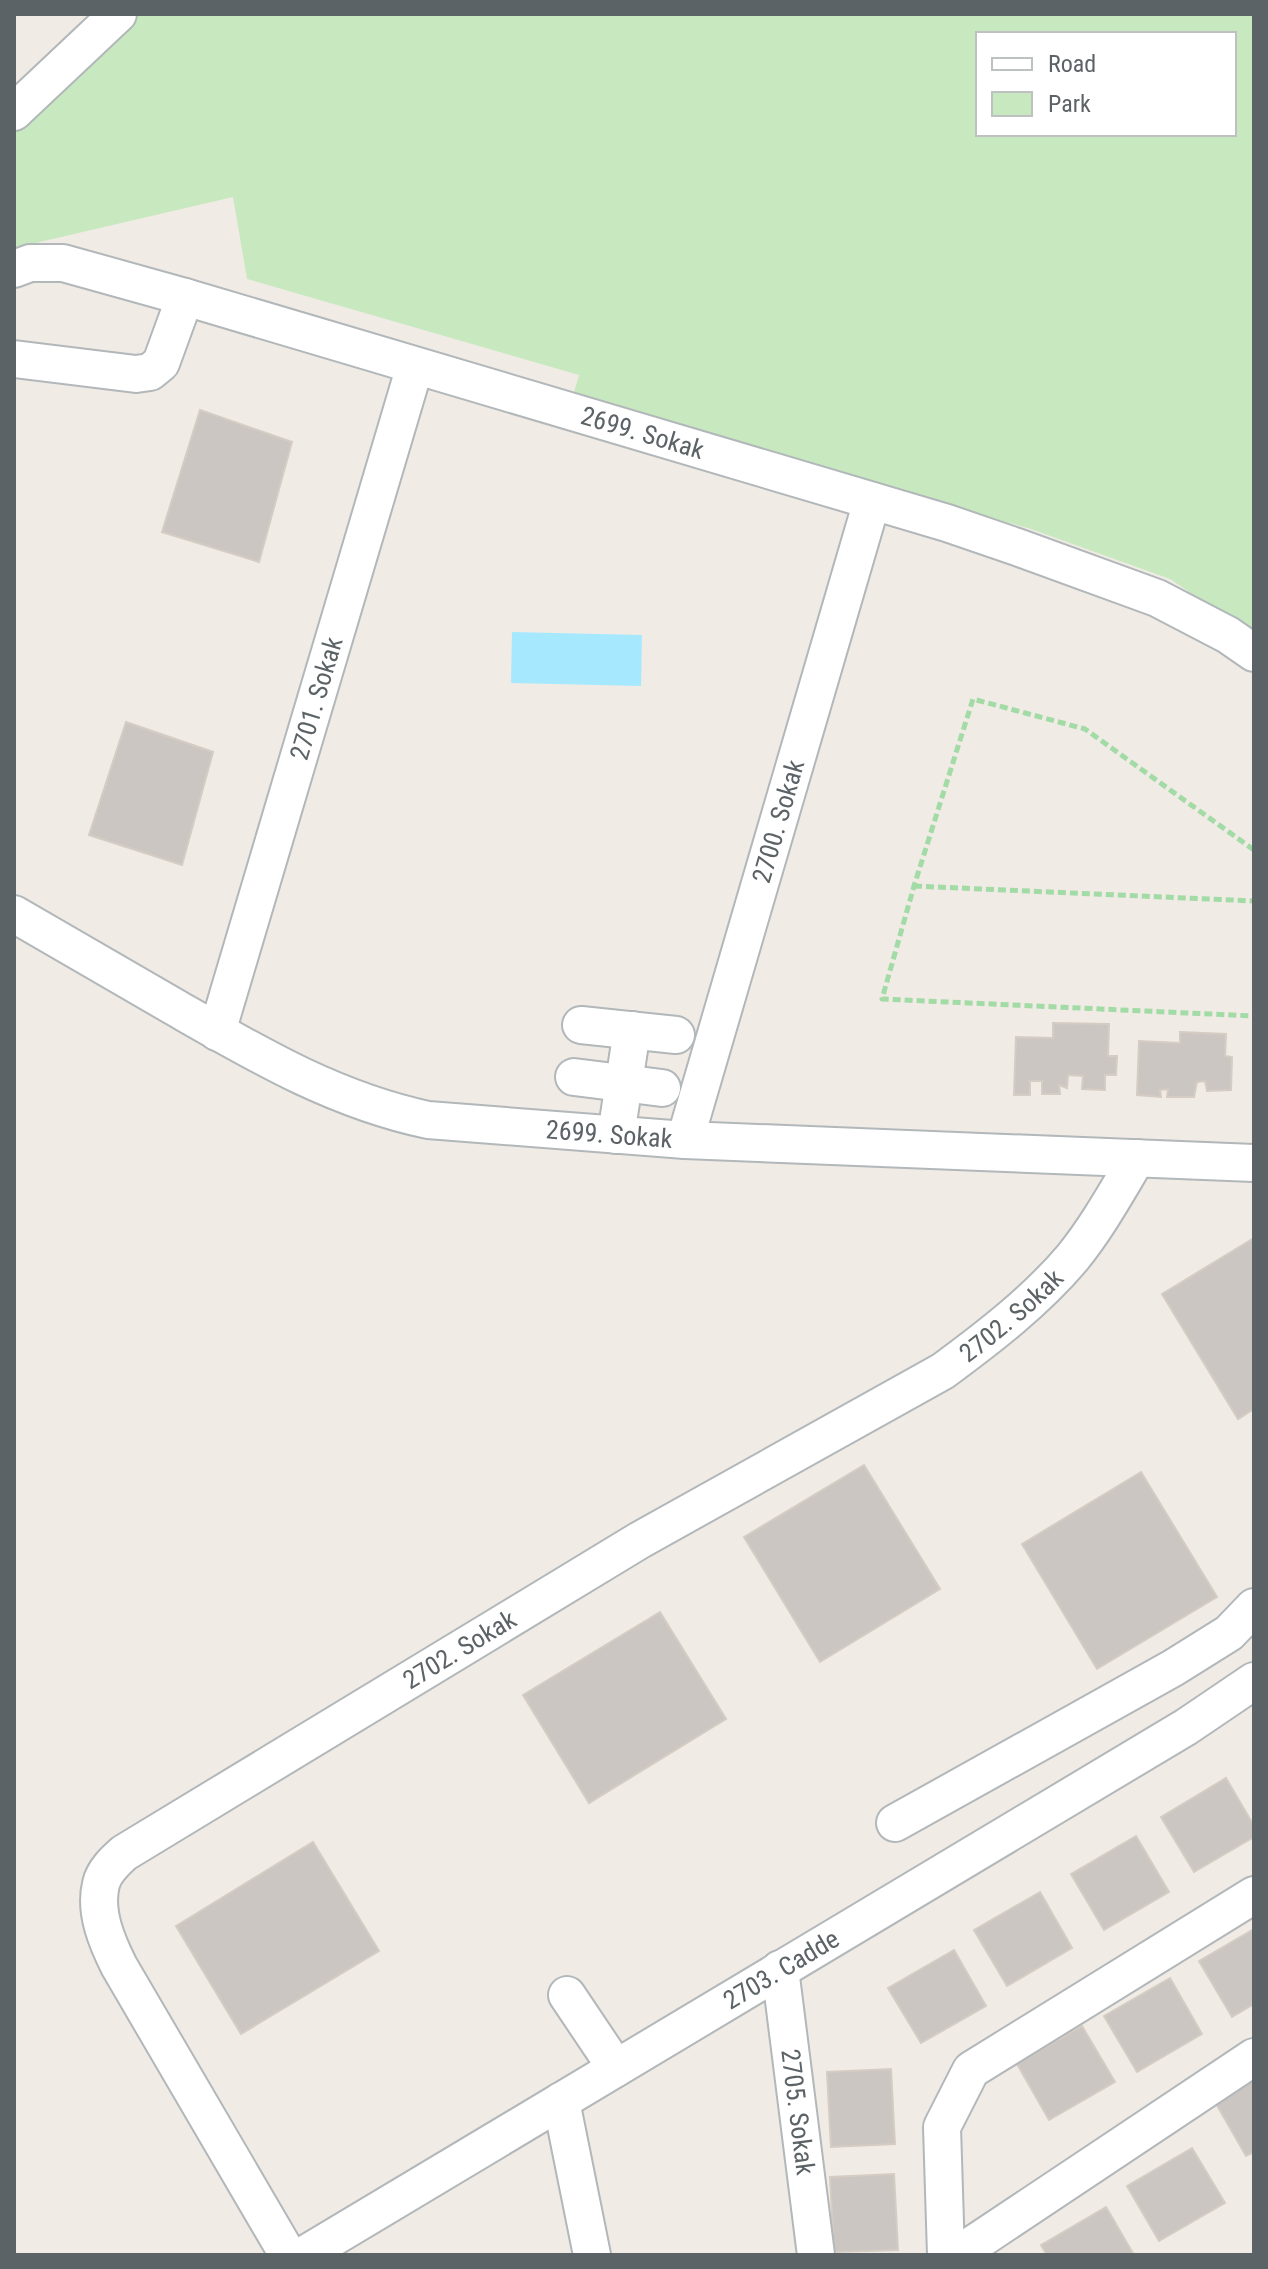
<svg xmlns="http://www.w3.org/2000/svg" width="1268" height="2269" viewBox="0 0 1268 2269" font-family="'Roboto Condensed',sans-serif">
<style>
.green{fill:#c8e9c0;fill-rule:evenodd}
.water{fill:#a6e9ff}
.building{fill:#cbc6c2;stroke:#d5ccc3;stroke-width:2}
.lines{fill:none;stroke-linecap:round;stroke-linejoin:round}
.minor-casing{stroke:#b2b7ba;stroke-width:40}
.path{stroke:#a2dba6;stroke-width:5;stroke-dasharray:8 4;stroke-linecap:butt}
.minor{stroke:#fff;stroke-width:36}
.labels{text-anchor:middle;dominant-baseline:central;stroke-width:6;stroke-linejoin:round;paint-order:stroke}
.street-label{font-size:26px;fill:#5c6366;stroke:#fff}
</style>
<rect width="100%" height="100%" fill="#f0ebe5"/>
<path class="green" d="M139 14H1254V636L1170 579 1028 528 571 403 579 375 247 279 233 197 14 248V128ZM978 34H1234V134H978Z"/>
<path class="water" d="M512 632 642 635 641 686 511 683Z"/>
<path class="building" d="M200 410 292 442 259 562 162 532Z
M126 722 213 752 182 865 89 835Z
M1053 1023 1109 1024 1108 1056H1117L1116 1075H1105V1090L1082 1089 1083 1076 1068 1075 1067 1088 1059 1085 1060 1094H1042V1081H1030V1095H1014L1016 1037 1053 1038Z
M1180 1032 1226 1034 1225 1056 1232 1057 1231 1090 1207 1091 1205 1081 1197 1082 1194 1097H1167L1168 1089 1160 1090 1161 1097 1137 1095 1139 1041 1180 1043Z
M1254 1238V1409L1238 1419 1162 1294Z
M864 1465 940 1589 820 1662 744 1537Z
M1141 1472 1217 1597 1097 1669 1022 1544Z
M660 1612 726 1719 589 1803 523 1695Z
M1226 1778 1254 1826V1837L1194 1872 1161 1817Z
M1136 1836 1169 1892 1104 1930 1071 1874Z
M313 1842 379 1951 241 2034 176 1926Z
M1040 1892 1072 1948 1007 1986 974 1930Z
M1254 1929V2004L1232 2017 1199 1961Z
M954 1950 986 2006 921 2043 888 1988Z
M1170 1978 1202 2034 1137 2072 1104 2016Z
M1082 2026 1115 2082 1049 2120 1017 2064Z
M891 2069 895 2144 831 2147 827 2072Z
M1254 2077V2152L1246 2156 1214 2100Z
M1192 2148 1225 2203 1159 2241 1127 2186Z
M894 2174 898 2250 834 2252 830 2177Z
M1106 2207 1134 2255H1047L1041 2245Z"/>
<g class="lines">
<g class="minor-casing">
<g id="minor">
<path d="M14 112 118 14"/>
<path id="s1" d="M14 269 30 263H63L185 297 947 523 1017 547 1157 598 1228 635 1254 653"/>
<path d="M14 359 136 374 150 372 161 363 185 297"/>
<path id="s2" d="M14 914C69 946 123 977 178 1009 260 1056 335 1100 428 1120L685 1140 1254 1163"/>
<path d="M581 1025 676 1035"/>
<path id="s3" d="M217 1032 415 366"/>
<path d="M574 1077 662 1088"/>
<path d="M616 1135 632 1030"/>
<path id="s4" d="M685 1140 872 501"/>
<path d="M895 1823 1173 1668 1229 1633 1254 1607"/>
<path id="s5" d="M780 1969 816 2255"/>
<path d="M567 1995 616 2068"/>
<path d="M561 2101 592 2255"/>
<path id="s6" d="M288 2255 119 1966C107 1942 94 1912 101 1884 104 1871 115 1861 124 1853L640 1540 943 1371C989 1337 1036 1301 1073 1257 1098 1226 1117 1191 1137 1158"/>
<path id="s7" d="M304 2255 1186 1727 1254 1681"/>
<path d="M946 2255 942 2127 971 2070 1254 1895"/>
<path d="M957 2255 1254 2057"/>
</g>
</g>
<path class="path" d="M1254 850 1085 729 973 699 914 886 882 999 1254 1016
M914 886 1254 901"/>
<use href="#minor" class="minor"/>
</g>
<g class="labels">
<g class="street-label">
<text stroke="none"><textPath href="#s1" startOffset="654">2699. Sokak</textPath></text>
<text stroke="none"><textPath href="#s3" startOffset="348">2701. Sokak</textPath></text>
<text stroke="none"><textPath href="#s4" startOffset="332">2700. Sokak</textPath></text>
<text stroke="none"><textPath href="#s2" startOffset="646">2699. Sokak</textPath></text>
<text stroke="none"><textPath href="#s6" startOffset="1498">2702. Sokak</textPath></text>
<text stroke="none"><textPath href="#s6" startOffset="852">2702. Sokak</textPath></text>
<text stroke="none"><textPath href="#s7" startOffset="556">2703. Cadde</textPath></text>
<text stroke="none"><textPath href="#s5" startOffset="144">2705. Sokak</textPath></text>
</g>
</g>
<rect width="1268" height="2269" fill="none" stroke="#5c6366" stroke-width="32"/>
<rect x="976" y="32" width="260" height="104" fill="#ffffff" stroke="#bec1c2" stroke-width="2"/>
<rect x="992" y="58" width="40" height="12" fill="#ffffff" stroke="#bec1c2" stroke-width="2"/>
<text x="1048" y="72" font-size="24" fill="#5c6366">Road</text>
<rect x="992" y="92" width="40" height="24" fill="#c8e9c0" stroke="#bec1c2" stroke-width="2"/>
<text x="1048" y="112" font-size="24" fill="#5c6366">Park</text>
</svg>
